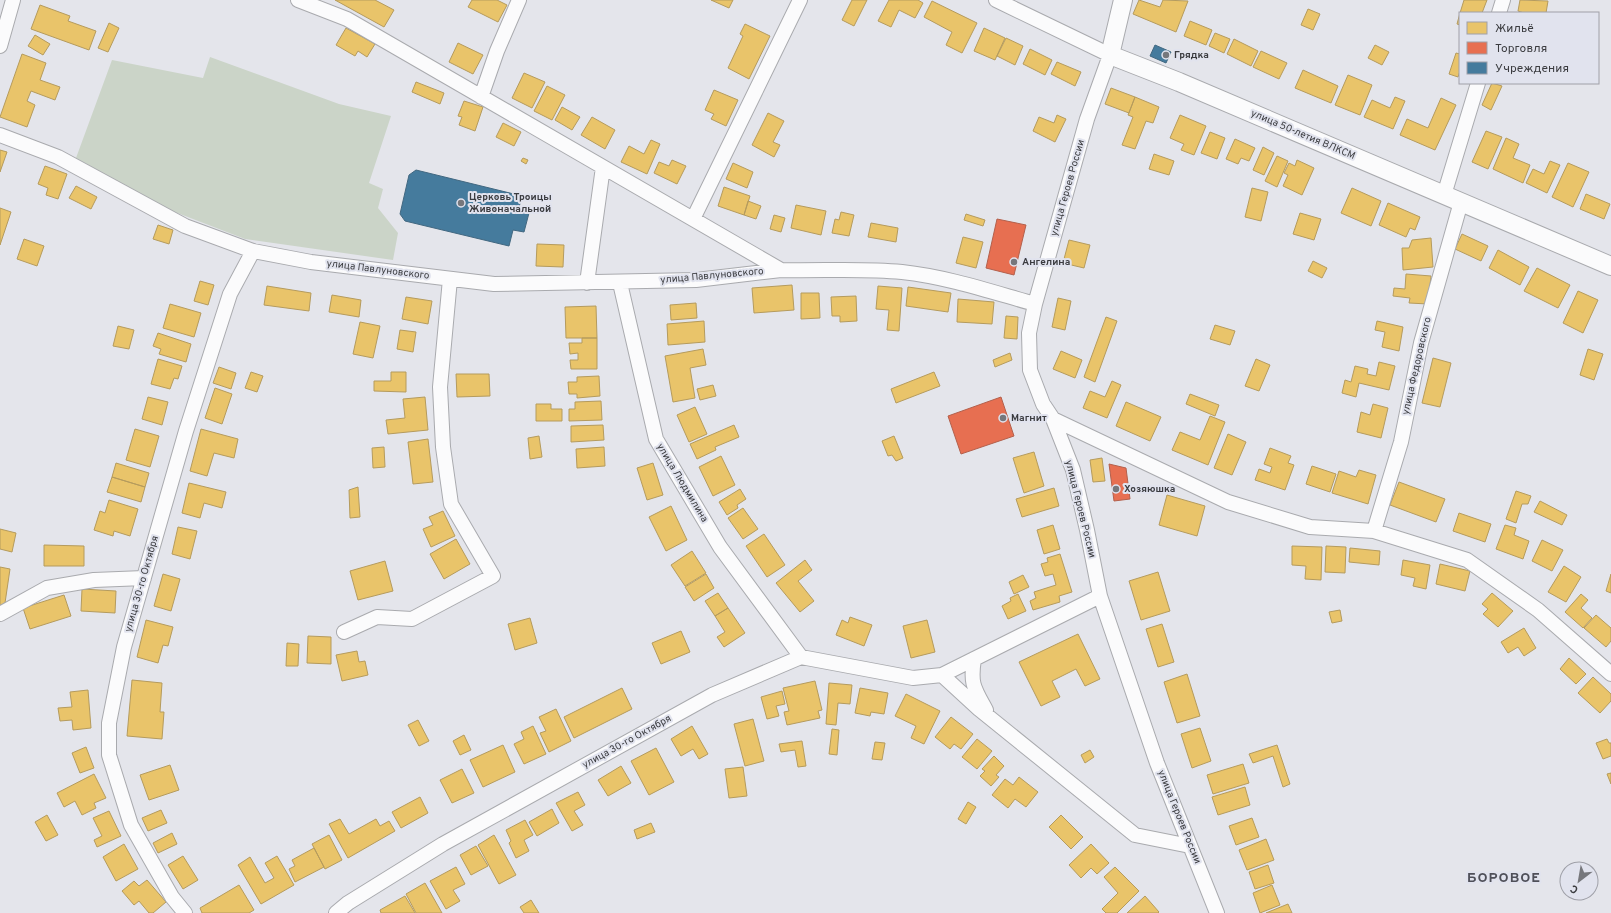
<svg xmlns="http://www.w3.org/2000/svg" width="1611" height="913" viewBox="0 0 1611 913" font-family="Overpass,sans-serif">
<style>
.green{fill:#cbd4c8}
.homes{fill:#e9c46a;stroke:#b59b5d}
.shops{fill:#e76f51;stroke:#b3604c}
.public{fill:#457b9d;stroke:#426881}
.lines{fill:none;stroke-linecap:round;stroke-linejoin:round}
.minor-casing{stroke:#a9aaae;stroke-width:16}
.tertiary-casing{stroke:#a9aaae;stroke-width:20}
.minor{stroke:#fbfbfc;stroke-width:14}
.tertiary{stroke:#fbfbfc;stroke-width:18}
.poi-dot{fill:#76777c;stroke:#e1e3ee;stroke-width:1.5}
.labels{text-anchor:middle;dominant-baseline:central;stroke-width:4;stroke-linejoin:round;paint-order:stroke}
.poi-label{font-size:10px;font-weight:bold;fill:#3b3c40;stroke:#e1e3ee;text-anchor:start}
.street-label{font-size:10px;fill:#3b3c40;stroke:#e1e3ee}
.district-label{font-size:14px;font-weight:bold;letter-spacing:1px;fill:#4f5059;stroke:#e1e3ee}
</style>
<rect width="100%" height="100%" fill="#e4e5eb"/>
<path class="green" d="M210 57 339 104 391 116 369 183 383 189 378 208 398 233 393 260 245 239 167 209 76 158 112 60 203 78Z"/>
<path class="homes" d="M335 0H375L394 10 384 27Z
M472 0H497L507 5 498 22 468 7Z
M711 0H733L729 8Z
M852 0H867L854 26 842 20Z
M889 0H918L923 3 915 18 899 10 891 27 878 21Z
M1139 0 1160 7 1163 0 1188 1 1176 32 1133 14Z
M1464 0H1487L1482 13H1460Z
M1520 0 1548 1 1546 13H1524L1518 11Z
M932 1 977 23 962 53 946 45 952 32 924 17Z
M40 5 70 16 68 21 96 31 89 50 31 29Z
M1308 9 1320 14 1313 30 1301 25Z
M1460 13V25L1457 24Z
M1190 21 1212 30 1206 45 1184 36Z
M109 23 119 28 108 52 98 48Z
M745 24 770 36 749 79 728 68 743 36 740 34Z
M346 28 375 44 367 57 358 51 355 56 336 45Z
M984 28 1005 38 995 60 974 51Z
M1215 33 1230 39 1224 53 1209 46Z
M35 35 50 44 43 55 28 46Z
M1006 38 1023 46 1015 65 997 56Z
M1234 39 1258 51 1251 66 1227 54Z
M458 43 483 55 473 74 449 62Z
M1375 45 1389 52 1382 65 1368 58Z
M1030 49 1052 60 1045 75 1023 64Z
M1261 51 1287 63 1279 79 1253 67Z
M1456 53 1460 54V71L1458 77 1449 74Z
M22 54 46 63 40 80 60 87 55 100 31 91 27 101 35 105 27 127 0 117Z
M1057 62 1081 72 1075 86 1051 74Z
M1303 70 1338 86 1331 103 1295 88Z
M524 73 545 82 532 108 512 98Z
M1348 75 1372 85 1360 115 1335 105Z
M416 82 444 93 440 104 412 92Z
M1492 83 1502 86 1491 110 1482 105Z
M547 86 565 95 552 120 534 111Z
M1111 88 1135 97 1129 113 1105 104Z
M714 90 738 100 726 126 711 119 714 114 705 110Z
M1135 97 1159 107 1153 123 1146 121 1135 149 1122 145 1133 117 1128 115Z
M1395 97 1405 101 1393 129 1364 117 1372 100 1390 108Z
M1441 98 1456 105 1435 150 1400 135 1407 119 1428 128Z
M464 101 483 107 475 131 459 125 462 117 458 116Z
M562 107 580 117 572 130 555 120Z
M768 113 784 121 773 142 780 145 774 157 752 145Z
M1057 115 1066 119 1055 142 1033 131 1039 117 1054 123Z
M1180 115 1206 126 1194 155 1181 150 1184 144 1170 138Z
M592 117 615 130 605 149 581 135Z
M503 123 521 132 514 146 496 137Z
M1486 131 1502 137 1488 169 1472 162Z
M1210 132 1225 138 1217 159 1201 153Z
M1506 138 1519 144 1513 158 1530 165 1523 183 1493 169Z
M1235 139 1255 148 1249 161 1241 158 1238 164 1226 159Z
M651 140 660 144 647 174 621 162 629 146 644 154Z
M1263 147 1274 153 1264 175 1253 170Z
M0 150 7 152 0 172Z
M1154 154 1174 161 1169 175 1149 169Z
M1277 156 1288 161 1277 187 1265 181Z
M523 158 528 160 526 164 521 161Z
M672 160 686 166 677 184 654 173 659 162 669 166Z
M1297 160 1314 168 1302 195 1283 186 1288 175 1284 173 1289 163 1295 166Z
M1550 161 1560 165 1547 193 1526 183 1533 169 1544 174Z
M733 163 753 172 747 188 726 179Z
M1568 163 1589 172 1573 207 1552 197Z
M45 166 67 174 58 199 46 195 48 188 38 184Z
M76 186 97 197 91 209 69 198Z
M724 187 750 196 744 215 718 206Z
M1252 188 1268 192 1261 221 1245 217Z
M1352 188 1381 201 1371 226 1341 213Z
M1586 194 1610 204 1604 219 1580 209Z
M748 201 761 206 756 219 744 215Z
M1388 203 1420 217 1415 230 1410 228 1406 237 1379 225Z
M796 205 826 211 821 235 791 228Z
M0 208 11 212 0 245Z
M841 212 854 215 849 236 832 233 835 219 839 220Z
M1300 213 1321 219 1314 240 1293 234Z
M966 214 985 220 983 226 964 220Z
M774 215 785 218 781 232 770 229Z
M871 223 898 228 896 242 868 237Z
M158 225 173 230 169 244 153 239Z
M1462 234 1488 246 1481 261 1455 249Z
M963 237 983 242 976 268 956 263Z
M1431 238 1433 267 1403 270 1402 248H1409L1412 240Z
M24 239 44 246 37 266 17 259Z
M1069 240 1090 245 1084 268 1063 263Z
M537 244 564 245 563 267 536 266Z
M1498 250 1529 267 1520 285 1489 268Z
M1313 261 1327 268 1322 278 1308 271Z
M1537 268 1570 285 1558 308 1524 291Z
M1406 274 1431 276 1428 304 1409 303 1410 298 1393 296 1394 288 1405 289Z
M200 281 214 285 208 305 194 301Z
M792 285 794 310 754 313 752 288Z
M267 286 311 293 309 311 264 305Z
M878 286 902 288 899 331 887 330 889 310 876 309Z
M908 287 951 293 948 312 906 306Z
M1578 291 1598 300 1583 333 1563 323Z
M801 293H819L820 318 801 319Z
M332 295 361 300 359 317 329 312Z
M856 296 857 321 840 322V316H832L831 297Z
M406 297 432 301 428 324 402 319Z
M1058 298 1071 301 1065 330 1052 327Z
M958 299 994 302 992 324 957 322Z
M696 303 697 318 671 320 670 305Z
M170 304 201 313 194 337 163 328Z
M596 306 597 338H566L565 307Z
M1006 316 1018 317 1017 339 1004 338Z
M1106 317 1117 321 1095 382 1084 377Z
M704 321 705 342 668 345 667 324Z
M1377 321 1403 327 1399 351 1382 347 1385 332 1375 330Z
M360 322 380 326 373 358 353 354Z
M1215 325 1235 331 1230 345 1210 339Z
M118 326 134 330 129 349 113 346Z
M400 330 416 332 413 352 397 349Z
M158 333 191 344 186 362 159 354 161 349 153 346Z
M582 338H597V369H571L570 360H578V353L570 354 569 343H582Z
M703 349 706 365 690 368 695 398 673 402 665 356Z
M1588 349 1603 354 1594 380 1580 375Z
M1061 351 1082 360 1075 378 1053 369Z
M1010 353 1012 360 995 367 993 360Z
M1433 358 1451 363 1440 407 1422 403Z
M158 359 182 366 178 379 174 378 170 389 151 384Z
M1256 359 1270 365 1259 391 1245 386Z
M1379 362 1395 366 1389 390 1359 383 1356 397 1342 393 1345 380 1351 382 1355 366 1368 369 1367 374 1376 376Z
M219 367 236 373 231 389 213 383Z
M251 372 263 376 257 392 245 388Z
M391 372H406V392L374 391V381H391Z
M934 372 940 386 896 403 891 389Z
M456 374H489L490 396 457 397Z
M599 376 600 396 577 398V394H569L568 382H577V377Z
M1112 381 1121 385 1107 418 1083 408 1090 391 1105 397Z
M713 385 716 396 700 400 697 389Z
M215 388 232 394 222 424 205 418Z
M1190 394 1219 405 1215 416 1186 404Z
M148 397 168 402 162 425 142 419Z
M425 397 428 430 388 434 386 420 405 418 403 399Z
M601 401 602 420 569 421V409H575V402Z
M1126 402 1161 417 1150 441 1116 426Z
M536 404H551V409H562V421H536Z
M1373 404 1388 408 1381 438 1357 432 1361 412 1370 415Z
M695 407 707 434 689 442 677 415Z
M1210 416 1225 422 1208 465 1172 450 1180 432 1200 440Z
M603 425 604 440 571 442V426Z
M734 425 739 437 715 447 716 450 697 459 690 444Z
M135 429 159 436 150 467 126 460Z
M201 429 238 439 234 458 214 453 207 476 190 471Z
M1228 434 1246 442 1232 475 1214 468Z
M539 436 542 457 530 459 528 438Z
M894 436 903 458 896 461 892 455 888 456 882 441Z
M428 439 433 482 413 484 408 442Z
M384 447 385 467 373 468 372 448Z
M604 447 605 466 577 468 576 449Z
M1270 448 1291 456 1288 463 1294 465 1285 490 1255 480 1259 469 1270 473 1272 467 1264 464Z
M1034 452 1044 486 1024 493 1013 458Z
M721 456 735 485 713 496 699 467Z
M1102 458 1105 481 1093 482 1090 460Z
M116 463 149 473 145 487 112 477Z
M653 463 663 495 647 500 637 468Z
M1312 466 1336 474 1330 492 1306 484Z
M1359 470 1376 475 1368 504 1332 493 1339 471 1356 477Z
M112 477 145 487 141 502 107 492Z
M1399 482 1445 499 1436 522 1390 505Z
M189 483 226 492 222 508 204 503 200 518 182 513Z
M358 487 360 517 350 518 349 490Z
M1054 488 1059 506 1022 517 1016 499Z
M740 489 746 499 737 505 738 508 727 515 719 502Z
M1516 491 1531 496 1528 504H1522L1516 523 1506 519Z
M1167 495 1205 506 1197 536 1159 525Z
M109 500 138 509 130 536 114 531 113 536 94 530 100 511 105 513Z
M1540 501 1567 515 1562 525 1534 512Z
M671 506 687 540 666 551 649 517Z
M743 508 758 529 743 539 728 518Z
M443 511 455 536 431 547 423 529 433 525 429 517Z
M1459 513 1491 524 1485 542 1453 531Z
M1053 525 1060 549 1044 554 1037 530Z
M1505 525 1516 528 1514 535 1529 541 1523 559 1496 549Z
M178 527 197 531 190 559 172 554Z
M0 529 16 533 12 552 0 549Z
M764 534 785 565 767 577 746 546Z
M456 539 470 564 444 579 430 554Z
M1542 540 1563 550 1552 571 1532 561Z
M44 545 84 546V566H44Z
M1292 546 1322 547 1321 580 1305 579 1306 566 1292 565Z
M1326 546 1346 547 1345 573 1325 572Z
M1350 548 1380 551 1379 565 1349 562Z
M692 551 706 573 685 586 671 565Z
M1060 554 1072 592 1059 596 1060 602 1033 610 1030 601 1036 598 1034 592 1056 585 1053 574 1045 576 1041 564 1048 562 1047 558Z
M805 560 812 570 798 581 814 601 800 612 776 583Z
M1403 560 1430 565 1426 589 1413 586 1415 578 1401 575Z
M385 561 393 591 358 600 350 571Z
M1440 564 1470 571 1465 591 1436 584Z
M1564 566 1581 577 1566 602 1548 592Z
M0 567 10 569 5 603 0 607Z
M1158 572 1170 611 1141 620 1129 581Z
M163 574 180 579 171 611 154 606Z
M706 574 714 588 694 601 685 587Z
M1611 574V593L1606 591Z
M1023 575 1029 587 1014 594 1009 582Z
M82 589 116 591 115 613 81 611Z
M718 593 728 608 715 616 705 601Z
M1492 593 1513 611 1498 627 1483 614 1488 609 1482 604Z
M1018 594 1026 611 1008 619 1002 606 1011 601 1010 598Z
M1581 594 1588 600 1581 608 1592 618 1583 628 1565 612Z
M64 595 71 616 30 629 23 608Z
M728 608 745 633 724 647 717 637 725 632 715 616Z
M1340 610 1342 621 1332 623 1329 612Z
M1596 615 1611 628V641L1606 647 1584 628Z
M850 617 872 625 864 646 836 635 842 620 848 623Z
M530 618 537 643 515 650 508 624Z
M146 620 173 627 168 646 163 645 158 663 137 657Z
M927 620 935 652 911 658 903 626Z
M1162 624 1174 662 1158 667 1146 629Z
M1524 628 1536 648 1524 656 1518 647 1508 653 1501 642Z
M681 631 690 652 661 664 652 643Z
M1078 634 1100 679 1085 686 1076 669 1052 681 1060 697 1041 706 1019 662Z
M308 636 331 637V664L307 663Z
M287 643 299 644 298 666H286Z
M357 651 359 662 365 661 368 675 342 681 336 655Z
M1569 658 1586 674 1576 684 1560 669Z
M1187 674 1200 716 1177 723 1164 682Z
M1593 677 1611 694V701L1600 713 1578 693Z
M132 680 162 683 160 712H164L162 739 127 736Z
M815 681 822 710 818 711 820 718 787 725 784 712 789 711 783 688Z
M829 683 852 685 850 704 838 703 836 725 826 724Z
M622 688 632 709 574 738 564 717Z
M860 688 888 693 884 714 871 712 870 716 855 713Z
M88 690 91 728 73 730 72 720 60 721 58 708 72 707 70 692Z
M782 691 785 704 776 706 779 716 767 719 761 697Z
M906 694 940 711 924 744 911 738 916 726 895 716Z
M556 709 571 741 549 752 540 733 546 731 539 717Z
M951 717 973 734 961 749 954 744 950 749 935 737Z
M753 719 764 761 745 766 734 724Z
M418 720 429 741 419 746 408 725Z
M533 726 546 754 524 764 514 744 524 739 521 732Z
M692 726 708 754 699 759 693 749 681 756 671 739Z
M1200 728 1211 761 1192 768 1181 734Z
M832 729 839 730 837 755 829 754Z
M464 735 471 750 460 755 453 741Z
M977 739 992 751 977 769 962 757Z
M1607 739 1609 743H1611V756L1603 759 1596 743Z
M802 741 806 766 798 767 795 750 781 752 779 744Z
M875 742 885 743 882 760 872 759Z
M503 745 515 772 483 787 470 760Z
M1277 745 1290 784 1283 787 1273 756 1253 763 1249 754Z
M86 747 94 768 80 773 72 753Z
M656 748 674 782 649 795 631 761Z
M1090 750 1094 757 1085 763 1081 755Z
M994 756 1004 766 996 775 999 777 991 786 980 776 985 771 982 769Z
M1243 764 1249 783 1213 794 1207 775Z
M170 765 179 790 149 800 140 775Z
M621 766 631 783 608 796 598 780Z
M743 767 747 796 729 798 725 769Z
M462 769 474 793 452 803 440 780Z
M1611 773V784L1607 774Z
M94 774 106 798 94 803 96 808 82 815 75 801 64 807 57 793Z
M1019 777 1038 792 1026 807 1015 799 1008 808 992 795 1005 779 1013 785Z
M1245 787 1250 805 1218 815 1212 797Z
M578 792 585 805 574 811 583 825 572 831 556 803Z
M420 797 428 813 401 828 392 812Z
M968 802 976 807 966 824 958 819Z
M552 809 559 823 537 836 529 822Z
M161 810 167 823 148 831 142 818Z
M109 811 121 836 97 847 94 840 102 836 93 818Z
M47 815 58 835 46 841 35 822Z
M1061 815 1083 837 1071 849 1049 827Z
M1252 818 1259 837 1236 845 1229 826Z
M340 819 349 834 376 819 380 826 389 821 395 831 348 858 329 824Z
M525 820 533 835 524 840 529 851 516 858 509 843 511 841 506 830Z
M651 823 655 832 637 839 634 830Z
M172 833 177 844 158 853 153 843Z
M329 835 342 860 325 869 312 844Z
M494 835 516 875 499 884 478 845Z
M1266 839 1274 860 1247 870 1239 850Z
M124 844 138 869 116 881 103 857Z
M1091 844 1109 863 1097 874 1091 868 1081 878 1069 865Z
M476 846 488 866 471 875 460 855Z
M314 848 324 867 295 882 289 869 295 866 292 860Z
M183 856 198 880 183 889 168 865Z
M277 856 294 885 261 904 238 865 250 857 265 883 274 878 265 863Z
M1268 865 1274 883 1255 889 1249 872Z
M456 867 465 884 453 890 460 901 446 909 430 881Z
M1115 867 1139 891 1117 913H1106L1102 909 1118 893 1104 877Z
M147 880 166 902 153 913H149L139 901 134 905 122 891 134 881 139 886Z
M425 883 442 913H416L406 894Z
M239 885 254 910 249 913H202L200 908Z
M1272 885 1280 905 1260 913 1253 893Z
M405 896 415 913H381L380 910Z
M1145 896 1159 912 1158 913H1127Z
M531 900 539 913H524L520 907Z
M1288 904 1292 913H1266Z"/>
<path class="shops" d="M997 219 1026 225 1014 275 986 268Z
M1001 397 1014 436 961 454 948 416Z
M1109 464 1126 468 1130 499 1114 501Z"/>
<path class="public" d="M1155 45 1171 52 1166 63 1150 56Z
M416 170 522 196 518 211 529 213 524 232 513 230 509 246 405 221 400 214 409 175Z"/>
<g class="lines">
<g class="minor-casing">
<path id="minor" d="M298 0 347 19 781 270C822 271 862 268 902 272 948 277 992 292 1035 304
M996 0 1110 55 1087 119 1035 304 1029 333 1030 370 1043 404 1053 419 1073 470 1087 530 1100 596 1157 763 1217 913
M1499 13 1503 0
M0 46 13 0
M481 97 497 51 519 0
M0 135 58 157 185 226 253 251 311 262 494 284 696 280 781 270
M1444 195 1478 83
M693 219 800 0
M587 283 603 167
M620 283 656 439 720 547 801 657
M1053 419 1228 502 1310 527 1374 531 1467 560 1538 610 1611 674
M1374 531 1401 442 1421 343 1461 202
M1100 596 942 675 979 709 1135 835 1190 846
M0 614 47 588 94 580 144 578
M344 632 377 617 412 619 493 576 451 504 443 447 440 387 450 279
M974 659C970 684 974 688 986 710
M185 913 172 897 131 825 109 755V723L124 647 186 431 230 294 253 251
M336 913 348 903 443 844 712 695 801 657 913 678 942 675"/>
</g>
<g class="tertiary-casing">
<path id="tertiary" d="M1123 0 1110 55 1179 82 1611 266"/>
</g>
<use href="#minor" class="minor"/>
<use href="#tertiary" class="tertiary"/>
</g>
<g class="poi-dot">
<circle cx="1166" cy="55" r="4"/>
<circle cx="461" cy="203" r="4"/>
<circle cx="1014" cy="262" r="4"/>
<circle cx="1003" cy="418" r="4"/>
<circle cx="1116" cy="489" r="4"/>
</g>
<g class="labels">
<g class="poi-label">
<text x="1174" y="55">Грядка</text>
<text x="469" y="197">Церковь Троицы<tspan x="469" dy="12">Живоначальной</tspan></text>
<text x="1022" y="262">Ангелина</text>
<text x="1011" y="418">Магнит</text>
<text x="1124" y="489">Хозяюшка</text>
</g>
<g class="street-label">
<text transform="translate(1303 135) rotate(23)">улица 50-летия ВЛКСМ</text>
<text transform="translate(1068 188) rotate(-74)">улица Героев России</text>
<text transform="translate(378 270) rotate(7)">улица Павлуновского</text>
<text transform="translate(712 276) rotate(-5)">улица Павлуновского</text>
<text transform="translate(1417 366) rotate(-77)">улица Федоровского</text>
<text transform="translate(682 483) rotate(59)">улица Людмилина</text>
<text transform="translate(1080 509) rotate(76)">улица Героев России</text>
<text transform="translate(142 584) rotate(-74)">улица 30-го Октября</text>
<text transform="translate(627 742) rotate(-29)">улица 30-го Октября</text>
<text transform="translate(1179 817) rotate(68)">улица Героев России</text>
</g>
<g class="district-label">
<text x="1504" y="878">БОРОВОЕ</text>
</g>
</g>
<rect x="1459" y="12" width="140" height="72" fill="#e1e3ee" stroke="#9fa0a8"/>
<rect x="1467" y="22" width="20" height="12" fill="#e9c46a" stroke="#9fa0a8"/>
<text x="1495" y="32" font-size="12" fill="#3b3c40">Жильё</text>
<rect x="1467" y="42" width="20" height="12" fill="#e76f51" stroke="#9fa0a8"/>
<text x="1495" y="52" font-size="12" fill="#3b3c40">Торговля</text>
<rect x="1467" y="62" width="20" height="12" fill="#457b9d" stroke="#9fa0a8"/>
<text x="1495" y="72" font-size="12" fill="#3b3c40">Учреждения</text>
<g transform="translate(1579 881) rotate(211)"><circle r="19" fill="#e1e3ee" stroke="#9fa0a8"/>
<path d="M0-3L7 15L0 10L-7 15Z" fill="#76777c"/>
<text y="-6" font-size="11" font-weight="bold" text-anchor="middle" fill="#3b3c40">С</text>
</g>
</svg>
